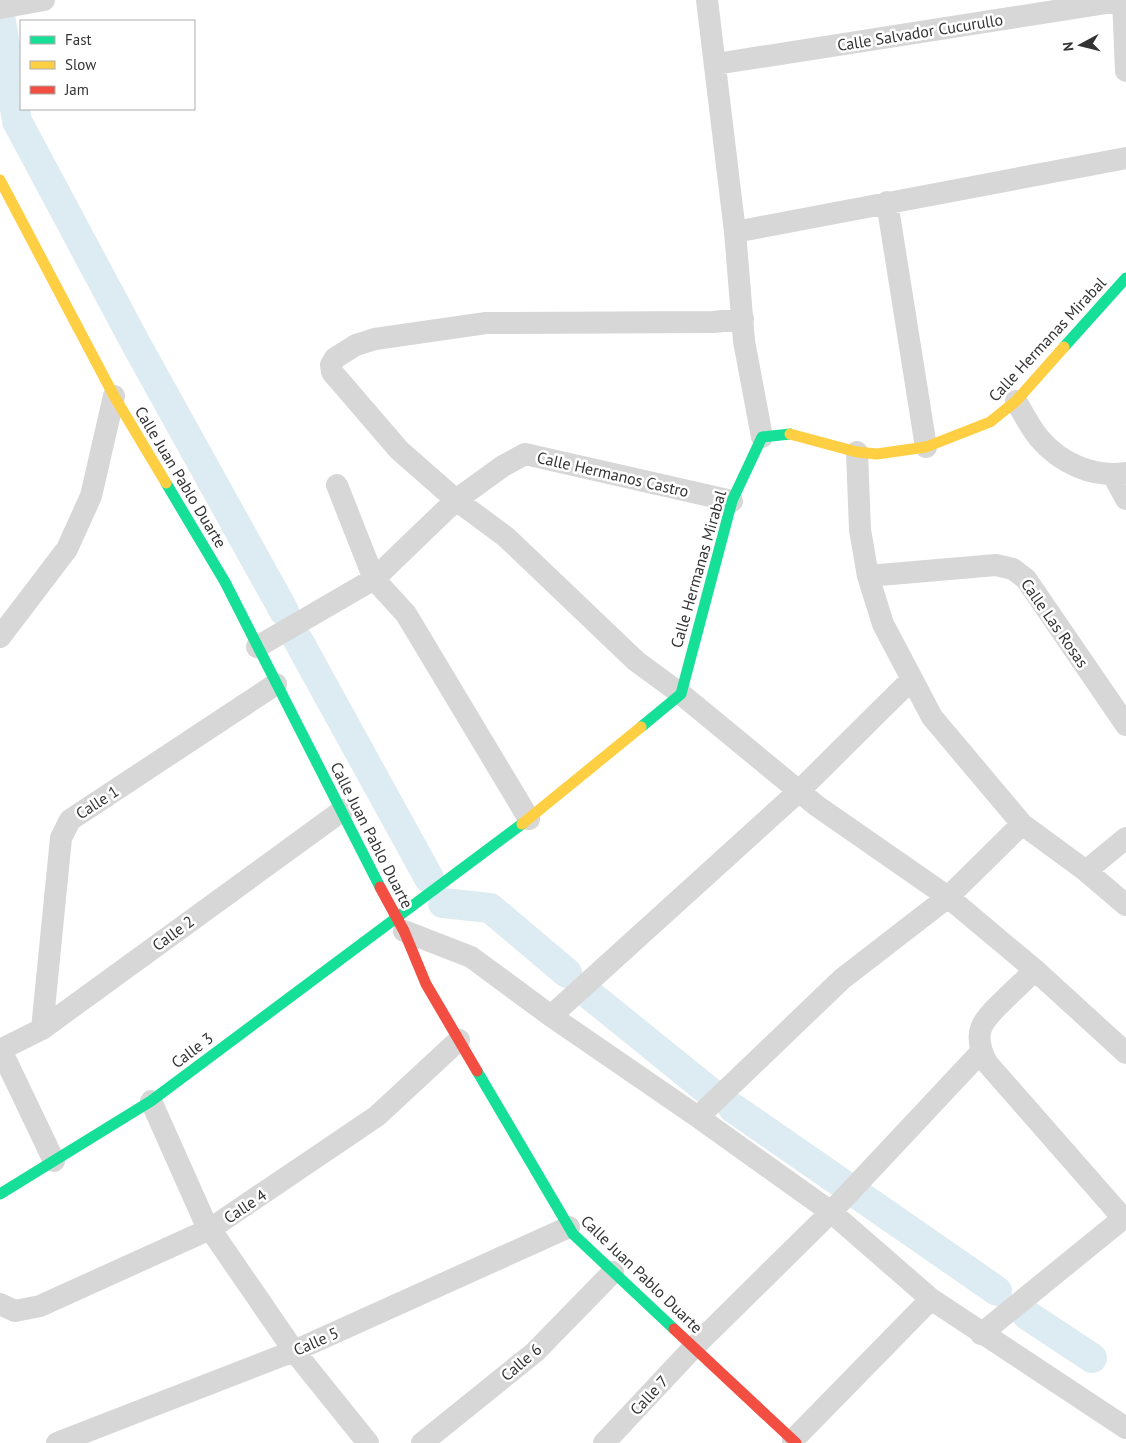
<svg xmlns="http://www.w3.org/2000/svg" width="1126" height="1443" viewBox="0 0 1126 1443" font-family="'PT Sans',sans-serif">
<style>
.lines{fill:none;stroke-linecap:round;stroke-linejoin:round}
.canal{stroke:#ddebf3;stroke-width:30}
.street{stroke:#d7d7d7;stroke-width:22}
.fast{stroke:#16e098;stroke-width:11}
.slow{stroke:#ffcf43;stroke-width:11}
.jam{stroke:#f24e42;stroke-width:11}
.labels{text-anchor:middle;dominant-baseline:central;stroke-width:5;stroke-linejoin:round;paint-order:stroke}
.street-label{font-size:16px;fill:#333;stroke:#fff}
</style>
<rect width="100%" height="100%" fill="#fff"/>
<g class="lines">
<path class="canal" d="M1 21 17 121 136 344 284 611
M298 640 429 878
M443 903 490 908 567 973
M590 995 710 1092
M733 1108 997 1291
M1027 1315 1092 1358"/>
<path class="street" d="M707 0 735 232 744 341 762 437
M1123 0 1126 71
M0 8 44 0
M716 64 1125 0
M887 202 926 447
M735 232 1126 158
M743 319 713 322 486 323 375 339 356 345 335 358 331 365 332 372 399 450 456 500 506 537 636 661 681 694 817 806 948 897 1035 970 1126 1053
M1016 401C1023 413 1030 427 1039 438 1060 463 1093 478 1126 473
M857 452 860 530 868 576 883 624 932 717 1022 824 1086 871 1126 905
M1113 475 1126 499
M337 485 374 579 406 614 529 819
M868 576 996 565 1013 569 1026 579 1126 725
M0 637 67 549 91 496 114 396
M257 647 374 579 456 500 503 466 525 454 732 501
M1086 871 1126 838
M404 931 471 957 551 1016 698 1117 831 1212 931 1299 1126 1428
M1035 970C1025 980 1014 990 1004 1000 982 1021 971 1032 987 1063L1123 1218
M551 1016 798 792 912 679
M42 1029 61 838 70 820 276 684
M0 1050 42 1029 343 810
M1 1050 54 1161
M151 1101 204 1220 294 1351 368 1443
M698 1117 842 979 948 897 1022 824
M0 1304 15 1311 40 1306 210 1229 377 1116 459 1040
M981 1334 1126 1216
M793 1440 931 1299
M57 1443 294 1351 569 1227
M422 1443 535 1352 613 1272
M604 1443 694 1347 831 1212 981 1052"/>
<path class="fast" d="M1064 347 1126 278
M166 483 225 582 380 887
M641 727 681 694 732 501 762 437 790 434
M477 1071 573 1234 674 1329
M0 1194 151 1101 522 824"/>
<path class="slow" d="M0 180 114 396 166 483
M790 434 857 452 877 454 926 447 990 422 1016 401 1064 347
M522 824 641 727"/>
<path class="jam" d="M380 887 404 931 426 984 477 1071
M674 1329 796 1443"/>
</g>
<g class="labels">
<g class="street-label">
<text transform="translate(920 32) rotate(-9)">Calle Salvador Cucurullo</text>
<text transform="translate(1047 339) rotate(-47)">Calle Hermanas Mirabal</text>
<text transform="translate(613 474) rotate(13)">Calle Hermanos Castro</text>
<text transform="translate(181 477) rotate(59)">Calle Juan Pablo Duarte</text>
<text transform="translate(698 569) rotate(-74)">Calle Hermanas Mirabal</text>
<text transform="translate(1055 623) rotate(55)">Calle Las Rosas</text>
<text transform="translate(97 802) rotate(-33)">Calle 1</text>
<text transform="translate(372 835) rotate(63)">Calle Juan Pablo Duarte</text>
<text transform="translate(173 933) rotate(-36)">Calle 2</text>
<text transform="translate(192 1050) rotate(-37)">Calle 3</text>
<text transform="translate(245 1206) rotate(-34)">Calle 4</text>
<text transform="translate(642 1274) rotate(44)">Calle Juan Pablo Duarte</text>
<text transform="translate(316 1341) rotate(-24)">Calle 5</text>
<text transform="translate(521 1362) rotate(-41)">Calle 6</text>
<text transform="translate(649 1395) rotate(-47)">Calle 7</text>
</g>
</g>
<rect x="20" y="20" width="175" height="90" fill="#ffffff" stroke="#adadad"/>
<rect x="30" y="36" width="25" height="8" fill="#16e098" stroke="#adadad"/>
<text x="65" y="45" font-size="15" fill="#333333">Fast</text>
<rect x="30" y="61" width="25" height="8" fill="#ffcf43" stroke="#adadad"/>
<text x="65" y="70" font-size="15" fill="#333333">Slow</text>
<rect x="30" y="86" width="25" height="8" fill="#f24e42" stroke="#adadad"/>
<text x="65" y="95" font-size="15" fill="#333333">Jam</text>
<g transform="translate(1081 45) rotate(263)" stroke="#ffffff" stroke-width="4" paint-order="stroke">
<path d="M0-4L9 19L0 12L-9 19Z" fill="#333333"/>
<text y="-8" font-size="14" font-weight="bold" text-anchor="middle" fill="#333333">N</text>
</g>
</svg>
